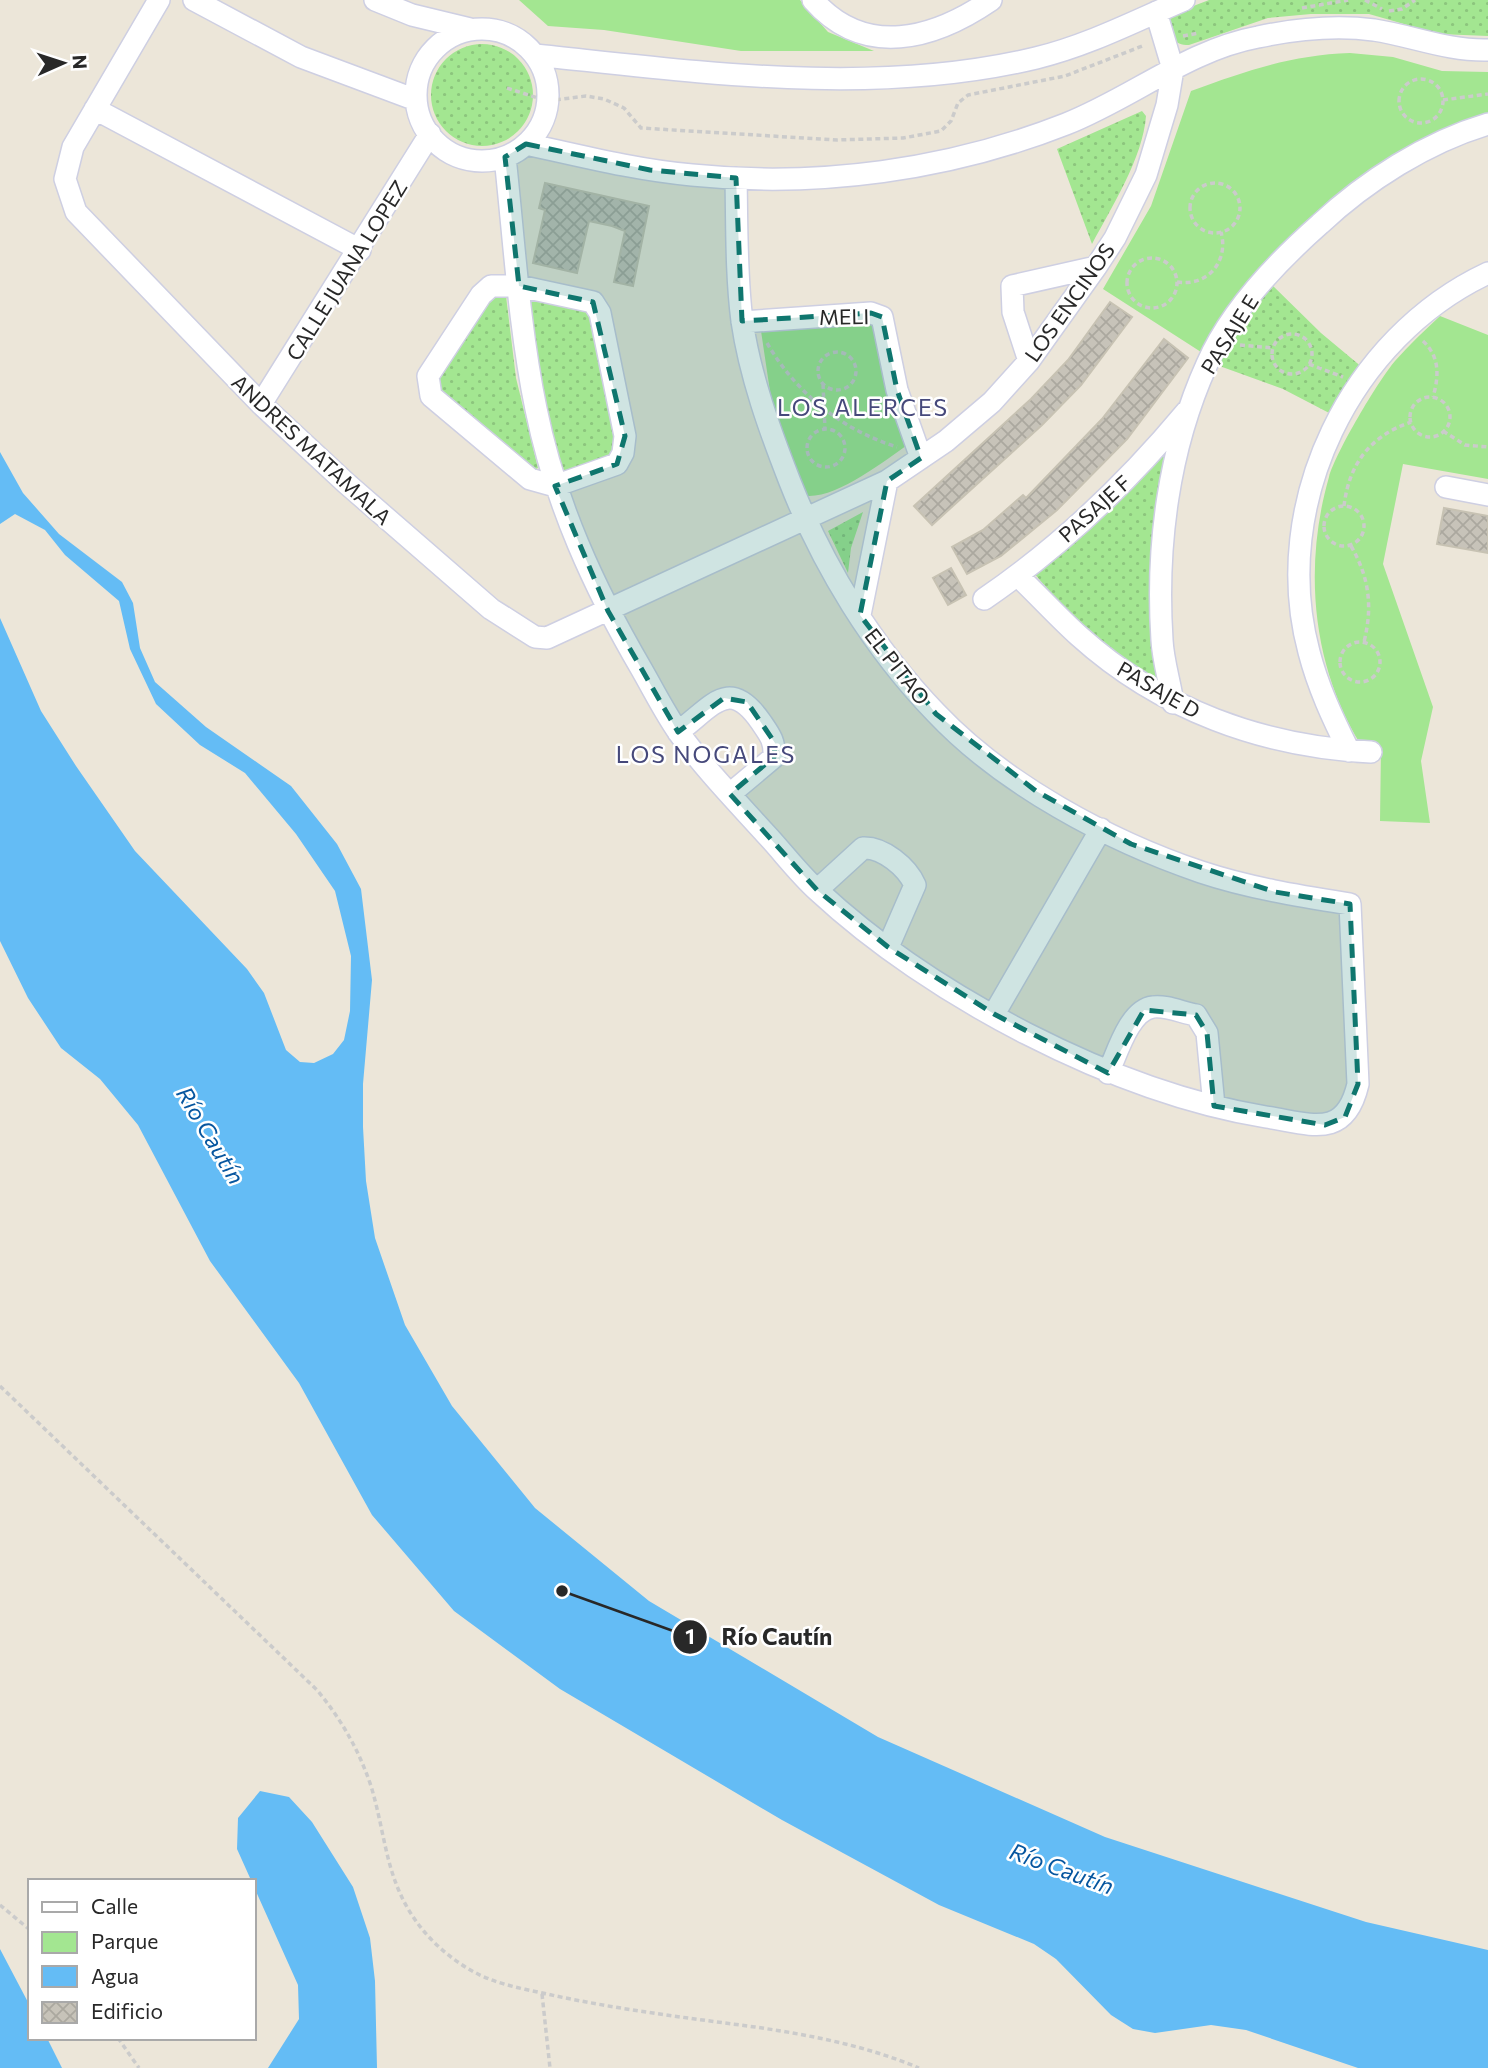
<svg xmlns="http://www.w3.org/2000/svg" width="1488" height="2068" viewBox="0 0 1488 2068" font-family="Commissioner,sans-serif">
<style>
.grass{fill:url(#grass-dots)}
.park{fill:#a3e691}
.water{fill:#64bcf5}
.building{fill:url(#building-cross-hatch);stroke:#c7c2b3;stroke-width:2}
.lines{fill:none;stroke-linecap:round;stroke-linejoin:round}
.minor-casing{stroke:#cecfe2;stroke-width:24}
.path{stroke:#cbcbcb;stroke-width:3.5;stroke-dasharray:5 3.5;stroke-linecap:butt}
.minor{stroke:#fff;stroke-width:21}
.marked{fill:#0f766e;fill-opacity:0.2;stroke:#0f766e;stroke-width:5;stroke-dasharray:14 9;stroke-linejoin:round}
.labels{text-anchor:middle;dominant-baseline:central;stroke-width:5;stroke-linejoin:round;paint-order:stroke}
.street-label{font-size:21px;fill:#282828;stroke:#fff}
.neighbourhood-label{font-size:23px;letter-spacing:2px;fill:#46497b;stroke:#fff}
.water-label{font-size:23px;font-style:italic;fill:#06569f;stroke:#fff}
.leader{fill:none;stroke:#282828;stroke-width:2.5}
.callout-dot{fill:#282828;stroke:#fff;stroke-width:2.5}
.mark-label{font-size:21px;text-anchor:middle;font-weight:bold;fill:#fff}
.callout-label{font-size:23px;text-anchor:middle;font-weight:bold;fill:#282828;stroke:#fff;stroke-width:5;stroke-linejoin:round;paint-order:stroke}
</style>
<defs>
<pattern id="grass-dots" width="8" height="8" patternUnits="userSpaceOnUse" patternTransform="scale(1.75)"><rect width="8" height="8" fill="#a3e691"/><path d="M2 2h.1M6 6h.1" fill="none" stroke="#8cc57d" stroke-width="1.8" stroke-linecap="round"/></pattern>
<pattern id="building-cross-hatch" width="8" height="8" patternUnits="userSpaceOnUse" patternTransform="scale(1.75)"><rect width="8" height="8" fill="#c7c3b9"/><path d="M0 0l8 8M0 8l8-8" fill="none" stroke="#aba89f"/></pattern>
</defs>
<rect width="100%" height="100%" fill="#ece6d9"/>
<path class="grass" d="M1209 0H1488V36L1439 34 1369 14H1311L1268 18 1189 45C1173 45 1171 37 1167 23L1170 15Z
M431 95a51 51 0 1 1 102 0a51 51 0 1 1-102 0Z
M1142 111 1146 116C1143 158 1111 208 1092 244L1057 149Z
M1268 281 1321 333 1363 368 1333 415 1283 389 1214 364Z
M490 292 506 296 516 378 538 468 531 471 437 393 439 376Z
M531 297 589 307 618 443 616 454 562 477 541 398 528 299Z
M1172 446 1165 690C1116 666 1067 613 1033 572L1125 494Z
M863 512 851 548 848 573 828 531Z"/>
<path class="park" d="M519 0H800L828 32 874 51H741L604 30 548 26Z
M1350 53 1393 57 1442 71 1488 72V113L1449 128 1373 169 1201 352 1103 289 1151 206 1191 91C1246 71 1291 55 1350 53Z
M1440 316 1488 335V479L1403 464 1383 564 1433 707 1421 761 1430 823 1380 821 1381 748 1361 745C1312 666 1303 567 1329 477 1336 452 1378 381 1395 361 1409 345 1425 330 1440 316Z
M873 320 909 444C884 461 839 497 808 496L802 488 771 398 761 331Z"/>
<path class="water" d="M0 452 23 493 59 534 122 582 133 603 140 648 155 682 206 727 291 786 337 844 361 889 372 980 363 1084V1127L366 1181 375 1238 405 1325 452 1406 535 1508 649 1601 878 1737 1105 1837 1366 1922 1488 1950V2068H1358L1246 2030 1211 2025 1155 2033 1133 2029 1111 2015 1056 1959 1034 1944 939 1905 782 1820 560 1689 454 1611 372 1515 299 1383 210 1261 138 1125 100 1079 61 1048 28 998 0 941V618L41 711 76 766 135 851 247 969 264 993 286 1050 300 1062 314 1063 333 1054 344 1040 350 1011 351 956 335 891 296 834 245 773 200 745 156 704 130 649 119 601 65 555 45 530 15 514 0 524Z
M260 1791 289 1797 312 1822 353 1887 370 1938 375 1981 377 2068H268L299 2019 298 1985 237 1849 238 1818Z
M0 1949 30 2006V2038H47L62 2068H0Z"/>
<path class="building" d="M545 183 649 206 633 286 614 282 625 231 612 226 589 221 577 273 533 263 545 210 539 208Z
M1110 302 1132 317 1081 385 1042 425 932 525 914 506 1031 399 1068 360Z
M1164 339 1188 358 1127 439 1057 510 1001 556 967 574 952 547 983 530 1023 495 1026 498 1102 419Z
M1444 508 1488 516V553L1437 544Z
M951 568 966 595 948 605 933 578Z"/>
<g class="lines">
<g class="minor-casing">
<path id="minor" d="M159 0 73 147 65 179 76 212 261 404 346 483 491 609 535 637 547 638 887 481 946 441 992 402 1029 361 1096 267 1115 238 1146 175 1167 105 1173 69 1156 12
M194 0 301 57 416 100
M375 0 412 15 470 29
M813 0C865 59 934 39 991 0
M416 95a66 66 0 1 1 132 0a66 66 0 1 1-132 0Z
M535 55C700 72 873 97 1036 58 1089 45 1135 21 1184 0
M95 109 360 250
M526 144C581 156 636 170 692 175 818 188 949 170 1066 124 1132 98 1188 50 1258 37 1296 29 1335 25 1374 30 1413 36 1447 51 1488 50
M505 157C514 240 519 327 536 409 555 503 594 588 642 670 654 691 665 713 679 733 704 768 735 800 764 832 782 851 798 873 818 891 931 996 1114 1092 1266 1117 1311 1124 1345 1140 1358 1084L1350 904C1300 896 1249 888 1201 872 1109 841 1003 784 936 713 873 648 823 566 790 482 770 431 750 376 742 321 736 274 737 225 736 178
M491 286H519L593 302 600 313 625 436 623 453 617 464 555 486 530 479 431 396 428 376 481 295Z
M742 322 871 313 882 317 897 390 921 458
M1029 361 1013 312 1012 286 1096 267
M261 404 430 134
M1446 487 1488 495
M1018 576C1039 596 1058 617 1079 636 1160 709 1263 747 1371 752
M984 599C1060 547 1128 482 1187 411
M860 615 887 481
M1173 703C1170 682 1163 661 1162 640 1156 547 1168 450 1207 364 1230 311 1277 262 1320 224 1366 181 1427 142 1488 124
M678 732C713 706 729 676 761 722 770 735 775 741 774 757L730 794
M1349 751C1333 719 1318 687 1309 652 1269 504 1351 337 1488 273
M817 890 863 848C883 847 907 867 915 885L888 947
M994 1014 1101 829
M1108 1073C1117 1054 1129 1010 1153 1007 1166 1005 1183 1013 1196 1015L1207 1033 1214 1106"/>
</g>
<path class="path" d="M1365 0 1382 9
M1302 8 1348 0
M1389 11 1402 9 1415 0
M1183 36 1199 33
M1399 101a22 22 0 1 1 44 0a22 22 0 1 1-44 0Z
M507 88 547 101 586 96 604 99 624 108 641 128 837 140 903 138 941 131 951 121 958 103 968 95 1065 76 1145 45
M1443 100 1488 94
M1190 208a25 25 0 1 1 50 0a25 25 0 1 1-50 0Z
M1127 283a25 25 0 1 1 50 0a25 25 0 1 1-50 0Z
M1177 282C1208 287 1229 261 1221 232
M1272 354a20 20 0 1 1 40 0a20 20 0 1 1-40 0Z
M1423 341C1440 357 1439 376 1433 397
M767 343C796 393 842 430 897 447
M1240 345 1273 348
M818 371a19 19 0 1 1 38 0a19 19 0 1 1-38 0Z
M1309 364 1343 377
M823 384 825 430
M1410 417a20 20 0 1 1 40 0a20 20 0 1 1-40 0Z
M807 448a19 19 0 1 1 38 0a19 19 0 1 1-38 0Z
M1443 431 1465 445 1488 447
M1344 506C1349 464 1370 436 1411 422
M1324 526a20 20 0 1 1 40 0a20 20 0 1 1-40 0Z
M1351 546C1369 577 1373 606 1364 642
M1340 662a20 20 0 1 1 40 0a20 20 0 1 1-40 0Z
M0 1386 317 1690C341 1719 359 1750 371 1786 387 1839 385 1883 422 1929 439 1950 464 1969 489 1979 510 1987 534 1991 556 1996 622 2010 688 2018 755 2027 810 2035 867 2046 919 2068
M0 1905 30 1930
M542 1994 550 2068
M118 2038 139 2068"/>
<use href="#minor" class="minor"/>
</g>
<path class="marked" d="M526 144 650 170 736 178 742 321 871 313 882 317 897 390 921 458 887 481 860 615 936 714 1036 791 1131 844 1275 892 1350 904 1358 1084 1345 1117 1325 1125 1214 1106 1207 1033 1196 1015 1144 1010 1108 1073 994 1014 888 947 817 890 730 794 774 757 775 743 747 702 724 698 678 732 608 611 555 486 617 464 625 436 593 302 519 286 505 157Z"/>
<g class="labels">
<g class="street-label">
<text transform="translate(346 270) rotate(-58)">CALLE JUANA LOPEZ</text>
<text transform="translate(1069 302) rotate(-55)">LOS ENCINOS</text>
<text transform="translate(844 316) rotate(-1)">MELI</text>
<text transform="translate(1229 334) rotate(-58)">PASAJE E</text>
<text transform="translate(312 449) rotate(43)">ANDRES MATAMALA</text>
<text transform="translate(1094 508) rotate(-42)">PASAJE F</text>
<text transform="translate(898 666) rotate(52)">EL PITAO</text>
<text transform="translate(1159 689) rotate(30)">PASAJE D</text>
</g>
<g class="neighbourhood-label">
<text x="863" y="407">LOS ALERCES</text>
<text x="706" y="754">LOS NOGALES</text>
</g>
<g class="water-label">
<text transform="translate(211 1135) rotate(59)">Río Cautín</text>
<text transform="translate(1062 1868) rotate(20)">Río Cautín</text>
</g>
</g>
<path class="leader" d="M562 1591L690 1637"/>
<g class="callout-dot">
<circle cx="562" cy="1591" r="7"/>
<circle cx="690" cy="1637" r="18"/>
</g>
<g class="mark-label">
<text x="690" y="1644">1</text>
</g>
<g class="callout-label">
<text x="777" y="1645">Río Cautín</text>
</g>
<rect x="28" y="1879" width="228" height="161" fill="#ffffff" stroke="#a9a9a9" stroke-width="2"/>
<rect x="42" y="1902" width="35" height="10" fill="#ffffff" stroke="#a9a9a9" stroke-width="2"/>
<text x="91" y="1914" font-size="21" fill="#282828">Calle</text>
<rect x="42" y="1932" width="35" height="21" fill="#a3e691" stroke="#a9a9a9" stroke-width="2"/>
<text x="91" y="1949" font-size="21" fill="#282828">Parque</text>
<rect x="42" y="1966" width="35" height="21" fill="#64bcf5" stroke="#a9a9a9" stroke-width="2"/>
<text x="91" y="1984" font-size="21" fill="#282828">Agua</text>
<rect x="42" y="2002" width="35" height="21" fill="url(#building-cross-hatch)" stroke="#a9a9a9" stroke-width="2"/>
<text x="91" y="2019" font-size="21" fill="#282828">Edificio</text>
<g transform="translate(63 63) rotate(87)" stroke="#ffffff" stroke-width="5" paint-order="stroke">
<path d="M0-5L12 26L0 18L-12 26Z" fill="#282828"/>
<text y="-10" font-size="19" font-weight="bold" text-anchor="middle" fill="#282828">N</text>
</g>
</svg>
